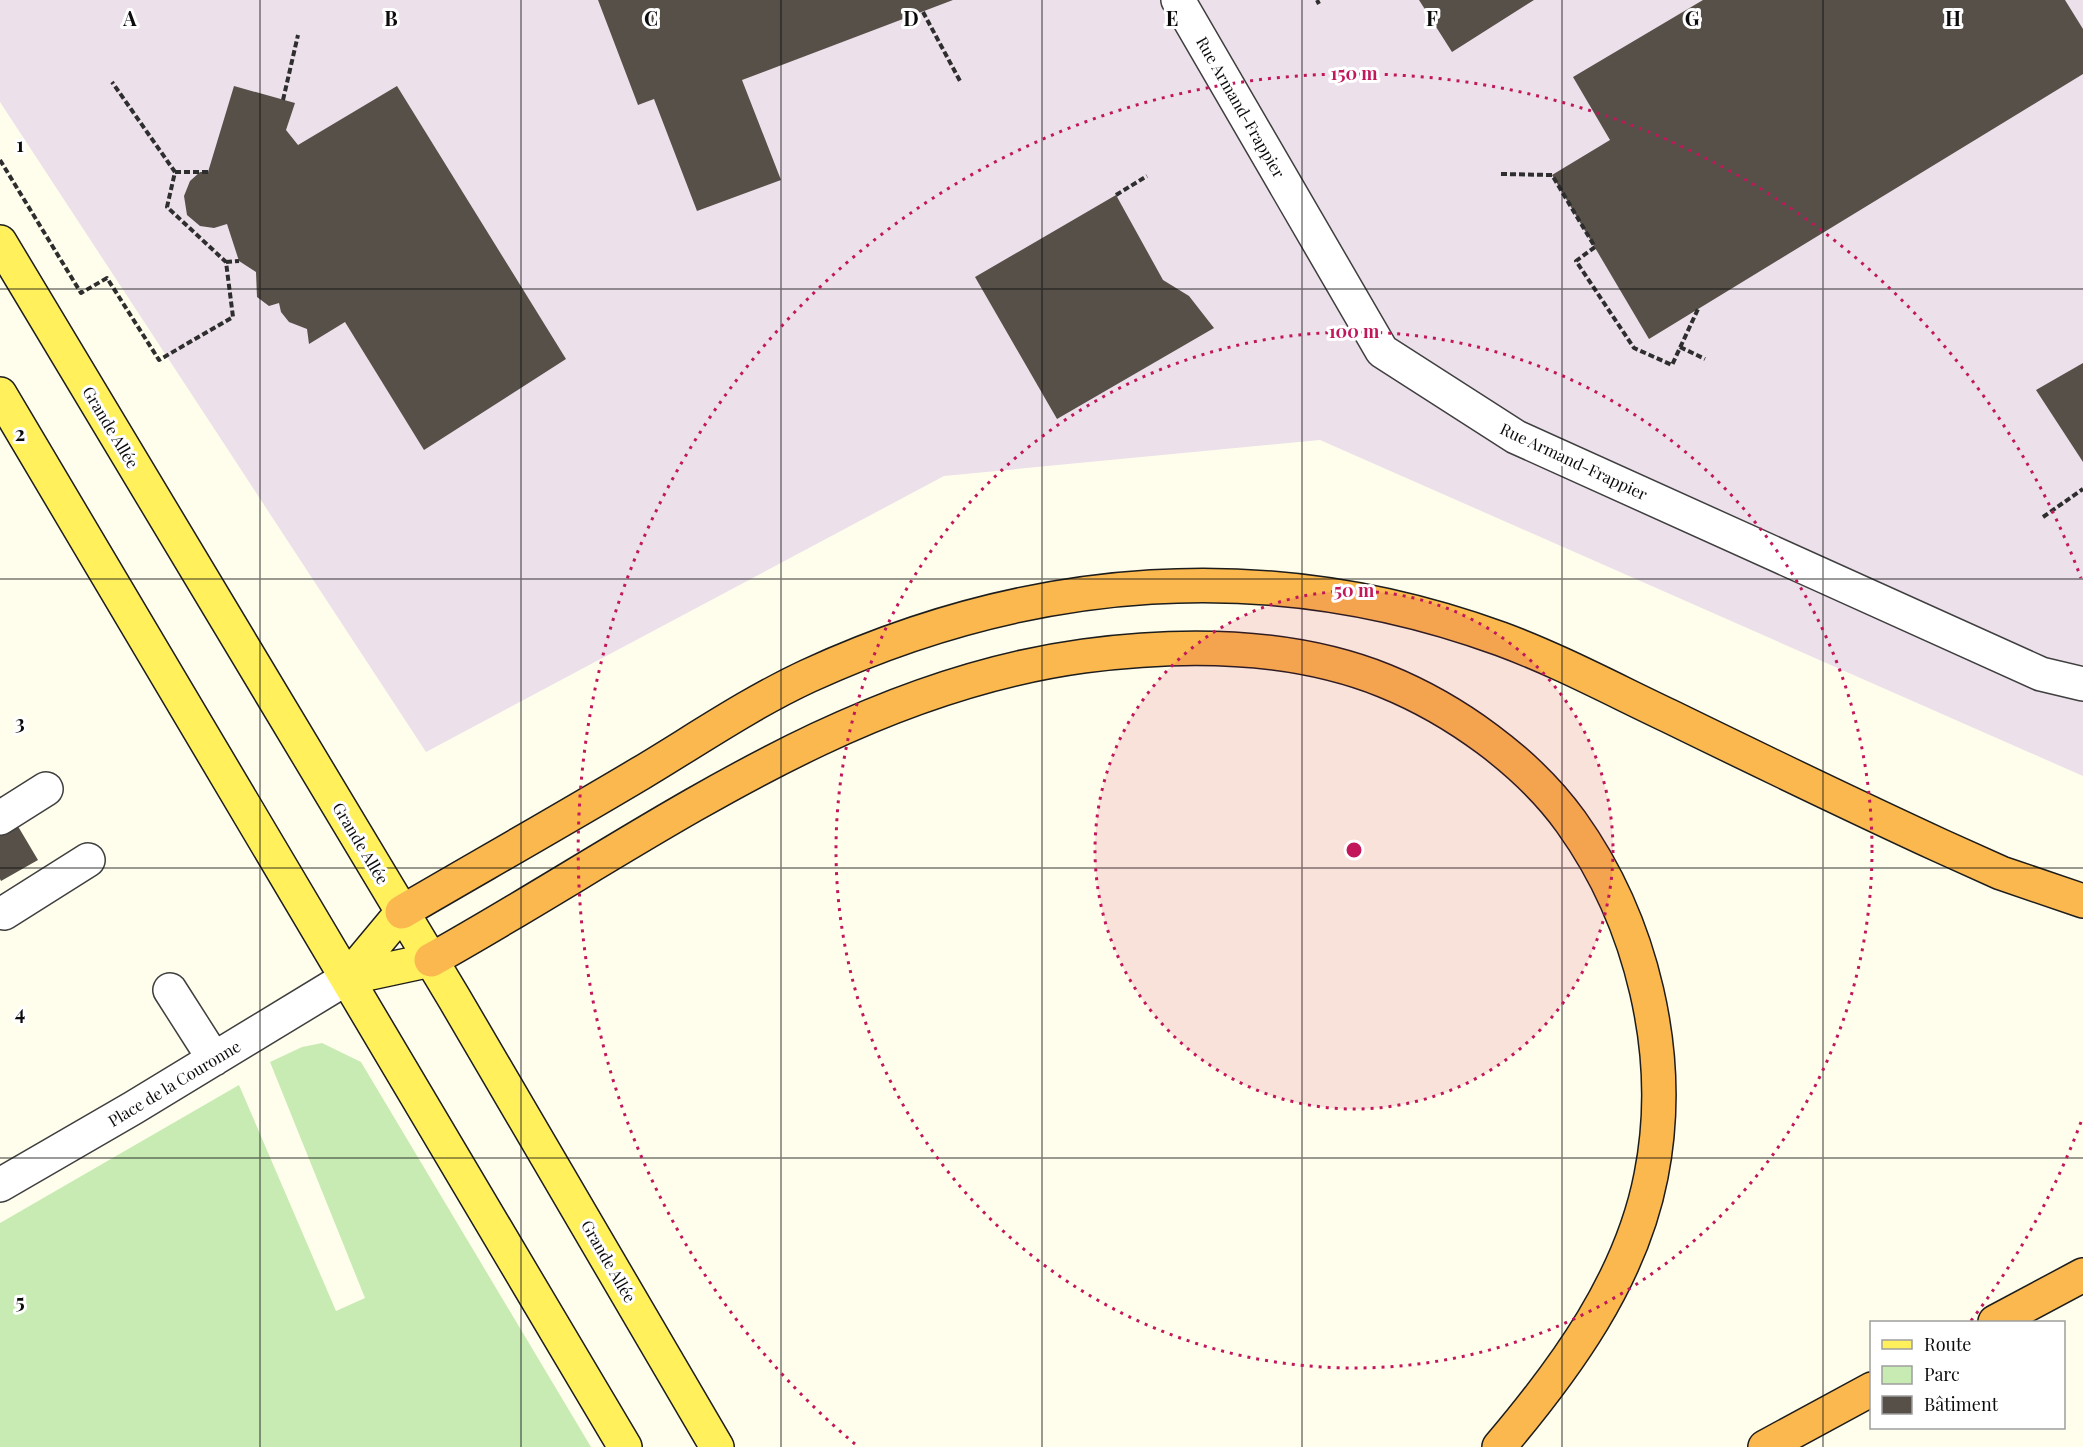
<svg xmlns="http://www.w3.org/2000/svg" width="2083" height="1447" viewBox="0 0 2083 1447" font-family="'Playfair Display',serif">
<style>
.industrial{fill:#ece0eb}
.green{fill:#c8ebb4}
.building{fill:#565048}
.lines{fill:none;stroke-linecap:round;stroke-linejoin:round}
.minor-casing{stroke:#3f3f3f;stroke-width:36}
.major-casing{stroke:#1d1d1d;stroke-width:36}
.highway-casing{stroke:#1d1d1d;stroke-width:36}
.path{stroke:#2e2e2e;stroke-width:4;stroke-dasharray:6 3;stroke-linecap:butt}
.minor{stroke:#fff;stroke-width:33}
.major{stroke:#fff05c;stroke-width:33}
.highway{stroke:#fbb84e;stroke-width:33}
.grid{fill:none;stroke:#0c0c0c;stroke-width:1.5;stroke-opacity:0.55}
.ring{fill:none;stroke:#c2185b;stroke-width:3;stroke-dasharray:3 6}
.labels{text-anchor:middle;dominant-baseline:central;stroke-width:6;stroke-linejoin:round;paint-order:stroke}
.street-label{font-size:16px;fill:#0c0c0c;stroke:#fff}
.grid-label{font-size:20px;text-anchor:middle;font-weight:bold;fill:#0c0c0c;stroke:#fff;stroke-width:6;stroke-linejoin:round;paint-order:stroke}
.centre{fill:#c2185b;stroke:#fff;stroke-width:3}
.ring-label{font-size:18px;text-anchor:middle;font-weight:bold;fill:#c2185b;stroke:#fff;stroke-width:6;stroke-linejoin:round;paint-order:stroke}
</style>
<rect width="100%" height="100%" fill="#fffeec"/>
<path class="industrial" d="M0 0H2083V776L1320 440 944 476 426 752 0 102Z"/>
<path class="green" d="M322 1043 361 1062 591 1447H0V1223L239 1085 336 1311 365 1298 270 1062 302 1047Z"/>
<path class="building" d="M598 0H953L742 80 781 180 697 211 654 99 638 105Z
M1419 0H1534L1452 52Z
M1703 0H2065L2083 29V74L1649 339 1552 175 1610 140 1573 77Z
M234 86 295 103 286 130 298 145 397 86 566 359 424 450 345 322 309 344 307 329 289 322 281 312 279 303 269 306 257 297 256 272 239 261 227 224 214 228 200 226 187 215 184 196 190 181 200 172H208Z
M1116 195 1163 280 1189 296 1214 328 1057 419 975 277Z
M2083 363V462L2036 390Z
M0 796 38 860 1 881 0 879Z"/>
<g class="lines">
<g class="minor-casing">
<path id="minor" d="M1178 0 1382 351 1516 437 2041 674 2083 684
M0 818 46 789
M4 913 88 860
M170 990 214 1059
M0 1185 133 1108 347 978"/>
</g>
<g class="major-casing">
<path id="major" d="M0 242 454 998 717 1447
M0 394 625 1447
M347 978 431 960
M347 978 402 912"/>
</g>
<g class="highway-casing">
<path id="highway" d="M402 912C481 866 562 820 641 773 696 740 750 703 808 676 1032 573 1268 554 1501 639 1558 660 1614 690 1669 716 1759 760 1850 804 1941 846L2001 873 2083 901
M431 960C641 843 840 689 1084 656 1183 643 1291 643 1385 681 1454 709 1527 761 1571 822 1642 921 1675 1055 1651 1176 1631 1279 1566 1368 1499 1447
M1995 1322 2083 1275
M1765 1447 1872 1389"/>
</g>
<path class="path" d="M1317 0 1319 4
M923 12 960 81
M283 100 298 35
M0 160 81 293 107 278 159 360 233 317 226 262 167 207 175 172 112 82
M175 172H208
M1501 174 1552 175 1595 247 1576 261 1634 348 1672 365 1698 309
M1116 195 1147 176
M226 262 239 261
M1680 347 1705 359
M2043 517 2083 489"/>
<use href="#minor" class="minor"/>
<use href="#major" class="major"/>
<use href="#highway" class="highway"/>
</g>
<path class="grid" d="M260 0V1447M521 0V1447M781 0V1447M1042 0V1447M1302 0V1447M1562 0V1447M1823 0V1447M0 289H2083M0 579H2083M0 868H2083M0 1158H2083"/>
<circle cx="1354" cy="850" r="259" fill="#c2185b" fill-opacity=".12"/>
<g class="ring">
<circle cx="1354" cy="850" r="259"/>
<circle cx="1354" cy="850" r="518"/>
<path d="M2081 1122A776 776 0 0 1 1970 1322M855 1444A776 776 0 1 1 2081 578"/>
</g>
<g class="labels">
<g class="street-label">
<text transform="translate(1241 107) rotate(60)">Rue Armand-Frappier</text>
<text transform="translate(111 427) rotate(59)">Grande Allée</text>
<text transform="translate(1574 461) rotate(25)">Rue Armand-Frappier</text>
<text transform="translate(361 843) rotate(59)">Grande Allée</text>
<text transform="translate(174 1083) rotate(-31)">Place de la Couronne</text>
<text transform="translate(609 1261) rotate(60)">Grande Allée</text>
</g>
</g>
<g class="grid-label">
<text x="130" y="26">A</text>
<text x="391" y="26">B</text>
<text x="651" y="26">C</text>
<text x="911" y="26">D</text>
<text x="1172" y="26">E</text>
<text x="1432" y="26">F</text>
<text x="1692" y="26">G</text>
<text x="1953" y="26">H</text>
<text x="20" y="152">1</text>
<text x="20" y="441">2</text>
<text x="20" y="730">3</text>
<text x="20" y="1020">4</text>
<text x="20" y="1309">5</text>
</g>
<circle cx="1354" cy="850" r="9" class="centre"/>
<g class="ring-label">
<text x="1354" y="80">150 m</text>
<text x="1354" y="338">100 m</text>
<text x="1354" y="597">50 m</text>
</g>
<rect x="1870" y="1321" width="195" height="108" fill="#ffffff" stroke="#9e9e9e" stroke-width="1.5"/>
<rect x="1882" y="1340" width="30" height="9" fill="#fff05c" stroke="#9e9e9e" stroke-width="1.5"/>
<text x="1924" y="1351" font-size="18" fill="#0c0c0c">Route</text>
<rect x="1882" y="1366" width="30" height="18" fill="#c8ebb4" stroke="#9e9e9e" stroke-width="1.5"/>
<text x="1924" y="1381" font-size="18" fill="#0c0c0c">Parc</text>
<rect x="1882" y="1396" width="30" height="18" fill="#565048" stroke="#9e9e9e" stroke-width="1.5"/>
<text x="1924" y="1411" font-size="18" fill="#0c0c0c">Bâtiment</text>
</svg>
